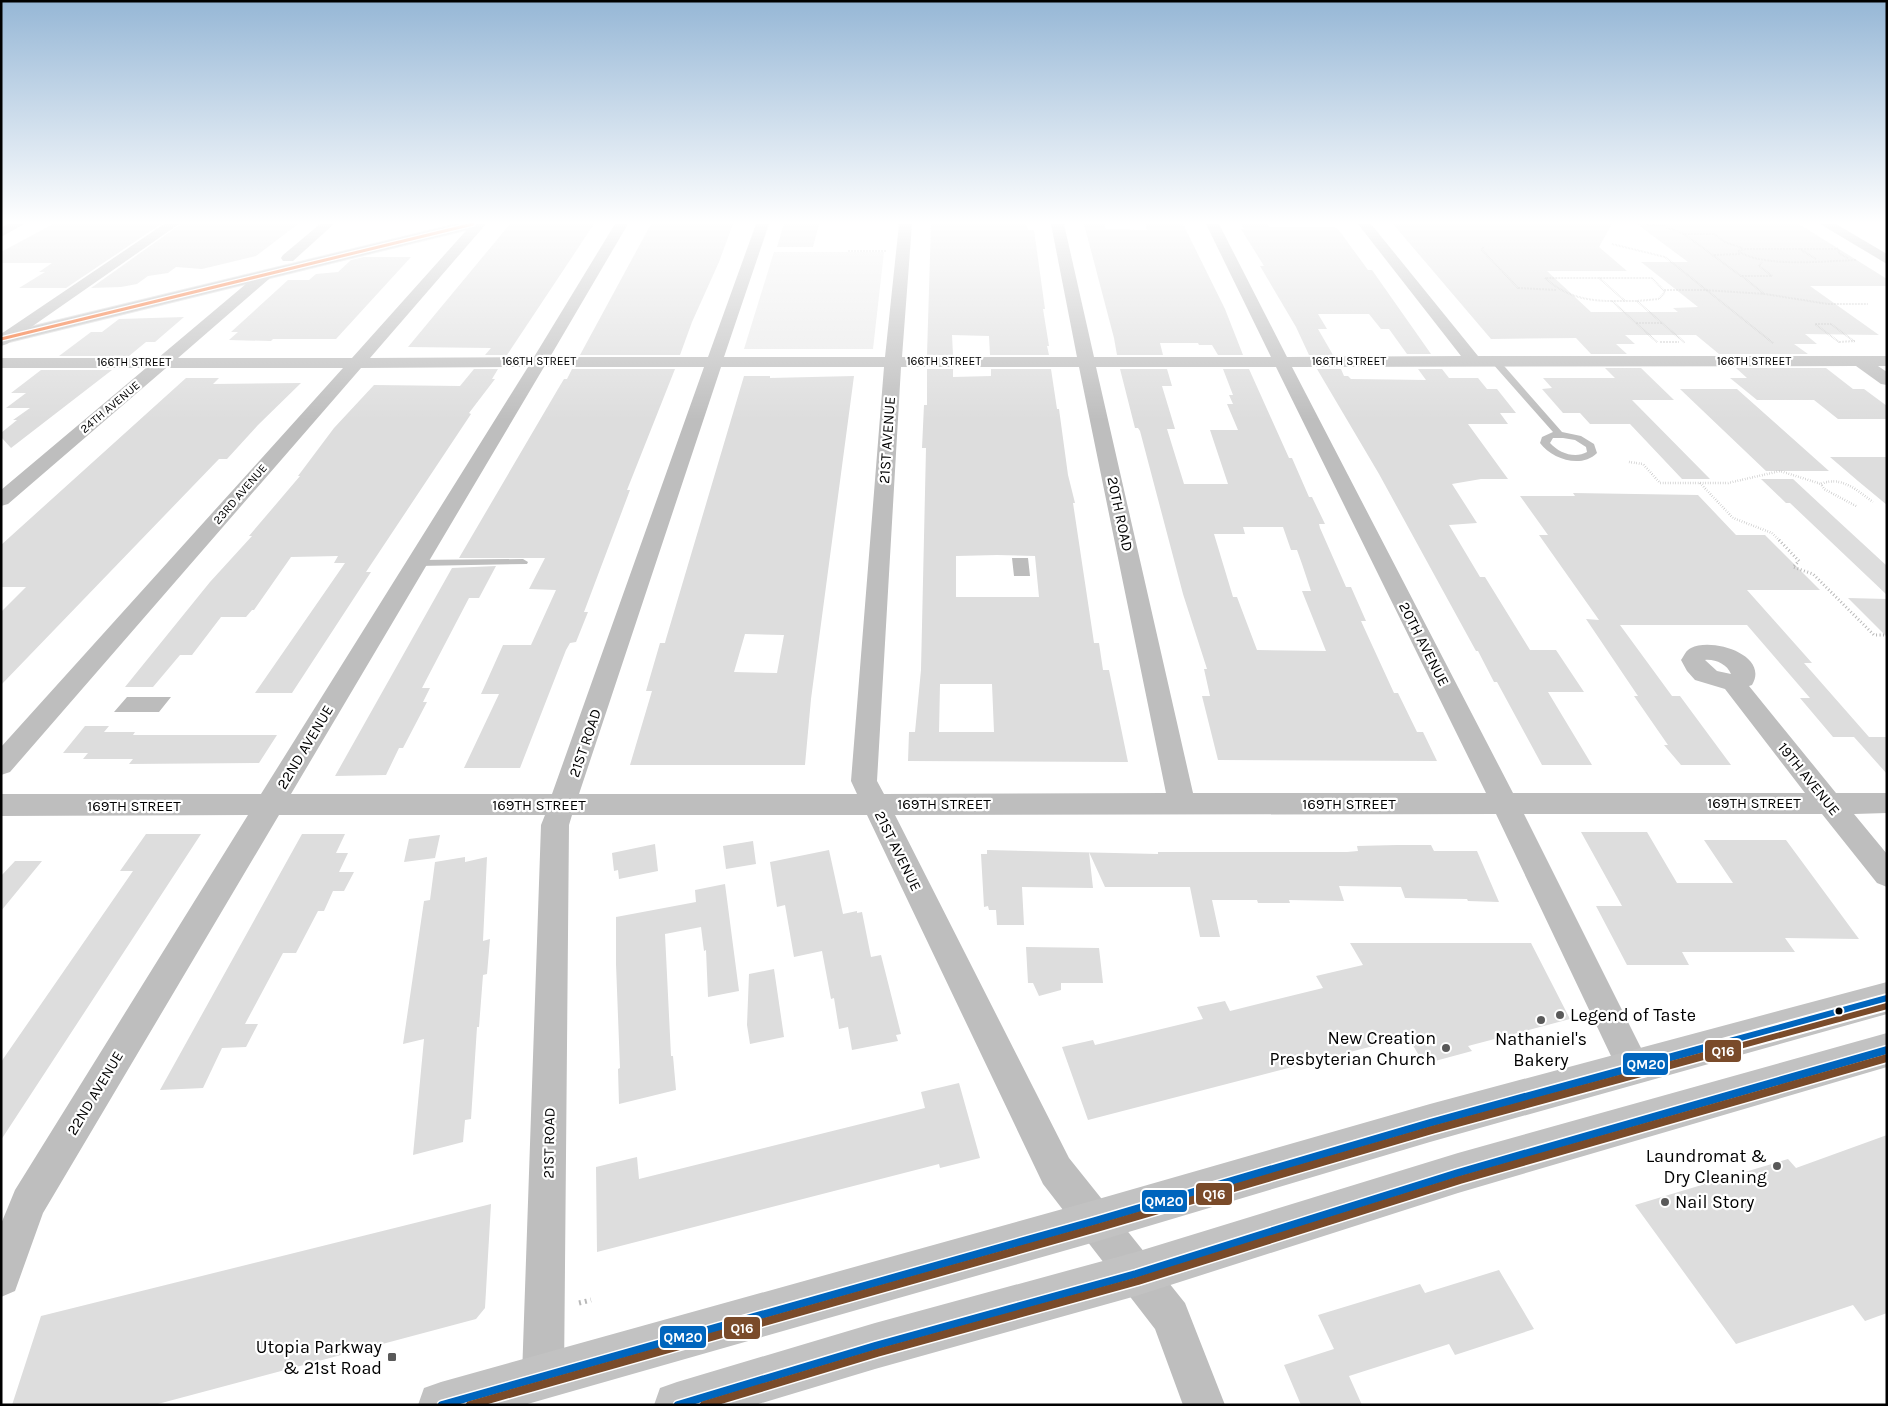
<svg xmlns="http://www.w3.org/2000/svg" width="1888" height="1406" viewBox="0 0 1888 1406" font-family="Karla,sans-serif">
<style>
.green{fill:#eaeaea}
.water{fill:#bcbcbc}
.building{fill:#ddd;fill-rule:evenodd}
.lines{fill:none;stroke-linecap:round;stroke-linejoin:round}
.primary-casing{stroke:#dbdbdb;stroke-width:2}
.path-far3{stroke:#b8b8b8;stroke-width:2;stroke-dasharray:0.5 1;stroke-linecap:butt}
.path-far2{stroke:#b8b8b8;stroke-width:2.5;stroke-dasharray:0.5 2;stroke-linecap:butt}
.path-far1{stroke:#b8b8b8;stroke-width:3;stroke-dasharray:1 2.5;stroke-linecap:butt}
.path{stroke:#b8b8b8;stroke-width:5;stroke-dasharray:2 4;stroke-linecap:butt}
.service{fill:#bebebe;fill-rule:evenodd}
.minor{fill:#bebebe;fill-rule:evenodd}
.secondary{fill:#c2c2c2;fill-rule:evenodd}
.primary{fill:#bdbdbd;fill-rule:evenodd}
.bus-1-far1-casing{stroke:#fff;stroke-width:10}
.bus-1-casing{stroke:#fff;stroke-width:11}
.bus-2-far1-casing{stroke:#fff;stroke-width:10}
.bus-2-casing{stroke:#fff;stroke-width:11}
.bus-3-casing{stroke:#fff;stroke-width:5.5}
.bus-1-far1{stroke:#0065bd;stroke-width:6}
.bus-1{stroke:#0065bd;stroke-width:8}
.bus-2-far1{stroke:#7a4b2a;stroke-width:6}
.bus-2{stroke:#7a4b2a;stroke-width:8}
.bus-3{stroke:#f26522;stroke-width:3}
.bus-dot{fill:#000;stroke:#fff;stroke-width:2}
.poi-dot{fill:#595959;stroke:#fff;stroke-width:2}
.labels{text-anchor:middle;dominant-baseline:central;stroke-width:4.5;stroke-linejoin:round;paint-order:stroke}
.far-street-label{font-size:12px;fill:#000;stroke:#fff}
.street-label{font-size:15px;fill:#000;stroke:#fff}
.near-poi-label{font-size:18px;fill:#000;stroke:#fff;text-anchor:end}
.line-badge{stroke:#fff;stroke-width:2}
.badge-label{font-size:14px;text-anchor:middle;font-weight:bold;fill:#fff}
</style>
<rect width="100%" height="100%" fill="#fff"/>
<path class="green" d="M774 252H884L873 349H744Z"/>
<path class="water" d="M1012 558H1028L1030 576H1014Z
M127 697H171L159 712H114Z"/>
<path class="building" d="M53 224H161L66 288H19L45 272H39L52 263H1V252Z
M181 224H298L256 256 202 269 176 267 168 273 148 276 137 284 121 287 91 288Z
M510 224H594L507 355H485L491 348 408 347Z
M651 224H733L719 262 692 322 680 355H580Z
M784 224H819L813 247H777Z
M931 224H1026L1028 230H1034L1045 309H1043L1049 346H1047L1049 355H990L989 336 952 335 953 355H927Z
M1084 224H1104L1106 229 1147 230 1145 224H1183L1225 309 1243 355H1218L1212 345H1199L1198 343H1160L1163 355H1117L1114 338Z
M1241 224H1267L1270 227H1334L1338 229 1368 270H1372L1431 354H1407L1389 329H1381L1369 314H1318L1327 329H1318L1333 355H1309L1296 327 1260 266H1264L1241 229H1244Z
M1393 224H1612L1599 247 1627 271H1547L1591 312H1678L1673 308 1698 307 1641 262H1688L1637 224H1799L1887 279V286H1810L1879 335 1805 334 1817 344H1794L1808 354H1719L1696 335H1625L1635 344H1616L1627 354H1591L1576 338 1491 339Z
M364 257H411L336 339H273L271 341 229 340 238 332H231L288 280H309L316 274 338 272 351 260Z
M184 317 155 342H146L129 356H59L91 332H102L119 319Z
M1605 368H1641L1674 400H1632L1710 479H1682L1630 424H1590L1580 413H1563L1542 389 1552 388 1543 378H1615Z
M1736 368H1826L1853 389H1864L1887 406V419H1838L1814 400H1757L1730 378H1747Z
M474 369H498L492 379H495L469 413 471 414 366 572H371L292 693H255L345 563H334L338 556 291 557 254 610H252L246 617H221L192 655H180L153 687H125L210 582 252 536H249L300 476H298L334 428 374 385 460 386Z
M572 369H675L627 490H630L584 612H588L576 642 570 643 566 650 520 768H464L499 694H481L503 645H531L556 590 529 589 545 558H459L558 389 564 379H567Z
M927 369H953V377L991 376V369H1051L1057 409H1059L1068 475 1075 503H1073L1093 636 1094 643H1099L1103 670H1109L1128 762 908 761 909 732H915L921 670 926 448H922L924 405H927ZM997 555 1035 556 1039 597H956V556ZM940 684H992L994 732H939Z
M1120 369H1167L1172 386H1162L1175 429H1167L1184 484H1228L1210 430H1238L1227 404H1233L1229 395H1233L1223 369H1249L1289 458H1292L1309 497H1312L1325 524H1319L1320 528 1346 587H1351L1366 621H1361L1394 693H1398L1417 732H1423L1437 761 1218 760 1202 696H1210L1204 669H1207L1183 594 1140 431 1138 428H1135ZM1243 527H1283L1291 550H1297L1302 564 1311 591H1302L1326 651 1257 650 1237 597H1233L1214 534H1245Z
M1317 369H1341L1344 376H1348L1351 379 1426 380 1418 369H1442L1449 378H1478L1487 389H1497L1516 413H1500L1508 424H1468L1508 479H1481L1452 484 1477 523 1449 525 1480 577H1485L1530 650H1556L1584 692H1548L1592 765H1542L1497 682H1494L1478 651H1476L1379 474Z
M41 370H112L11 448 1 437V433L17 420H13L30 408H6L26 393H11Z
M744 376H770V378L854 376 811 699 805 765H630L652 691H646L660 643H665L666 639ZM745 634 784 635 777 673 734 672Z
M186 378H219L213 384 301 383 258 425 227 459H219L1 685V612L26 587H1V545Z
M1680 389H1737L1829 471H1766Z
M1830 457H1887V505L1858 481Z
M1761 479H1793L1836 519 1887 566V595L1790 503H1786Z
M1573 493 1698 495 1736 535H1765L1820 590H1747L1812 663H1804L1869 737H1833L1800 698H1810L1747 625H1620L1672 696H1680L1731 765H1681L1664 745H1668L1634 696H1638L1586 619 1599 620 1539 535H1548L1520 496H1575Z
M496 566 479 598H469L422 688H430L423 702H427L403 748H399L386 775 335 776 452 568Z
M1848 598 1887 599V637Z
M85 726H109L104 732H135L133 735H277L259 763 129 764 133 759H83L88 753H63Z
M1854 737H1887V774Z
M1581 832H1647L1677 883H1733L1704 840H1786L1859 939 1785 938 1795 952H1682L1689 965H1627L1596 906H1622Z
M146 834H201L1 1140V1062L133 871H120Z
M302 834H345L336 853H348L339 872H354L344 891H333L324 911H318L296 953H283L245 1024H258L246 1047 222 1048 203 1088 160 1090Z
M440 835 435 858 404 862 409 839Z
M753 841 756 864 726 869 723 846Z
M655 844 658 871 619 879 618 870 614 871 612 853Z
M1397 845H1431L1434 851H1477L1499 902 1468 901 1467 899 1405 898 1401 887 1339 886 1344 901 1289 900 1290 903H1258L1257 900H1212L1220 937H1200L1190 887H1105L1089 852 1093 888 1022 887 1024 925H997L996 910H989L988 906 984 907 981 854H987V850L1158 854V852H1347L1358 851 1357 846Z
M829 850 843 914 857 911V913L862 912 871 957 881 955 901 1034 896 1035 898 1041 852 1050 848 1027 839 1029 834 998 831 999 822 951 794 957 785 905 777 907 770 862Z
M465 857V862L487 857 483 941 490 939 487 974 483 975 479 1027H477L471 1119 465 1120 463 1142 413 1155 424 1039 403 1044 424 901 430 900 435 862Z
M15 861H42L1 911V876Z
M725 884 739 991 708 997 706 950 704 951 701 927 665 934 671 1056H673L676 1090 619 1104 618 1069 620 1068 616 964V917L696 902 695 890Z
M1350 943H1531L1570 1019 1468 1046 1472 1051 1424 1064 1408 1037 1088 1120 1062 1047 1093 1040 1095 1045 1203 1019 1197 1007 1225 1001 1230 1011 1323 988 1316 976 1363 965Z
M1026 947 1099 948 1103 983H1061V990L1039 996 1033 983H1028Z
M774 969 784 1037 750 1044 747 1025 749 974Z
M959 1083 980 1158 940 1168 939 1164 597 1252 596 1167 637 1157 639 1179 925 1108 921 1092Z
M1887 1135V1313L1865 1321 1853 1305 1736 1344 1635 1205 1788 1159 1796 1168Z
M491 1204 485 1308 476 1319 154 1405H12L41 1316Z
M1499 1270 1534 1329 1455 1355 1449 1344 1349 1376 1362 1405H1301L1284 1365 1334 1349 1318 1315 1420 1284 1425 1293Z"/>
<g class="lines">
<g class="primary-casing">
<path id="primary" d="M457 224H480L478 227 1 344V334Z"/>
</g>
<path class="path-far3" d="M1646 224 1666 227 1684 234
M1612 244 1665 257 1773 343
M1483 247 1482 250 1518 288 1556 290
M1742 248 1725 242 1714 234H1684L1741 276H1772L1759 266 1762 262
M1837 248 1840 254 1848 258
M1800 249 1816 259
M1836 249H1745L1738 251C1763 268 1825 261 1856 260
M848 251H886
M1714 255 1740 254
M1742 276 1764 294
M1599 278 1625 301
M1664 290H1704L1765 294 1828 304H1868
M1612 301C1586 301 1565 296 1545 278H1652L1665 292 1659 299 1637 301
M1636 323H1662
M1657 342 1612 301H1637L1685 343
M1660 342H1679
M1839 342 1815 324H1831L1855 342
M1839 342 1855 341"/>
<path class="path-far2" d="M1629 462 1643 464 1660 483H1728L1780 471 1821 484
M1700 483 1733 518 1772 533 1780 541
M1856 506 1824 489 1821 484C1841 475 1858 491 1873 502"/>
<path class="path-far1" d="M1779 540 1799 561 1793 567 1813 574 1874 635H1887"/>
<path class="path" d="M579 1303 591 1300"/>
<path class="service" d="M1492 359H1498L1562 432 1581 436 1594 444 1597 453C1581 469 1552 459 1540 443L1542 437 1553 432 1492 363ZM1563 438 1575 440 1586 447 1587 452C1575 459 1559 453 1550 443L1553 438Z
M523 559 528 562 527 564 418 566 413 563 418 560Z"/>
<path class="minor" d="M8 224H24L1 237V227Z
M164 224H179L7 344 1 346V334Z
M320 224H334L293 261H283L281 258 283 255Z
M472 224H486L370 358 534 357 615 224H628L550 357H708L756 224H769L724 357H885L899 224H912L902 357H1077L1051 224H1064L1094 357H1271L1206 224H1219L1287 357 1461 356 1358 224H1371L1478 356H1887V366H1878L1887 372V385L1881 384 1856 366 1292 367 1513 793H1805L1725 689 1695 680 1687 671 1681 660C1684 656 1686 650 1691 648 1712 637 1770 655 1752 685L1749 686 1836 793H1887V813L1854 814 1887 854V887L1877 883 1822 814H1524L1650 1066 1645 1077 1633 1082 1621 1077 1496 814 895 815 1069 1158 1185 1303 1225 1405H1183L1155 1329 1043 1184 867 815H572L569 825 564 1376 558 1391 543 1397 528 1391 522 1376 541 825 545 815H279L43 1213 15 1291 1 1297V1224L15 1190 248 815 1 816V794H261L528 367 361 368 10 772 1 775V747L343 368H166L8 504 1 506V490L146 368H1V358H158L259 273H269L271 276 269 279 178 358H352ZM544 367H704L552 794H291ZM721 367H884L851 781 857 794H579ZM901 367H1079L1166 793 884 794 877 781ZM1096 367H1276L1486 793H1193ZM1705 660C1715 659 1727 664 1731 674L1717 671Z
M1820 224H1836L1887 254V264Z"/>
<path class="secondary" d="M1887 982V1014L1430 1142 1095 1242 524 1405H418L424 1388 441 1382 1095 1200 1430 1104Z
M1887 1033V1067L1458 1193 1136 1296 875 1369 755 1405H654L660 1388 677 1382 875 1323 1136 1252 1458 1153Z"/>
<use href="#primary" class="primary"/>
<g class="bus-1-far1-casing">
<path id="bus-1-far1" d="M1704 1048 1887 998"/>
</g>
<g class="bus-1-casing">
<path id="bus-1" d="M442 1405 1095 1221 1430 1123 1708 1047
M678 1405 875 1346 1136 1274 1458 1173 1887 1050"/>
</g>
<g class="bus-2-far1-casing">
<path id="bus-2-far1" d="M1732 1048 1887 1006"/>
</g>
<g class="bus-2-casing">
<path id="bus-2" d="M470 1405 1097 1228 1432 1130 1737 1047
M704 1405 877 1353 1138 1281 1460 1180 1887 1058"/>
</g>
<g class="bus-3-casing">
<path id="bus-3" d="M1 339 473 224"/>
</g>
<use href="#bus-1-far1" class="bus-1-far1"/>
<use href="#bus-1" class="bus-1"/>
<use href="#bus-2-far1" class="bus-2-far1"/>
<use href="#bus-2" class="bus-2"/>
<use href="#bus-3" class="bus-3"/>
</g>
<linearGradient id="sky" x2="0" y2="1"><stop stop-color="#96b7d6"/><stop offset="0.53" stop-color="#fff"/><stop offset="1" stop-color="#fff" stop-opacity="0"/></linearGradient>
<rect width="1888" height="420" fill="url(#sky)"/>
<circle class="bus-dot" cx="1839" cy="1011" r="4.5"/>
<g class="poi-dot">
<circle cx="1560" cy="1015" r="5"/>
<circle cx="1541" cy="1020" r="5"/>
<circle cx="1446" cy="1048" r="5"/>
<circle cx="1777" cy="1166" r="5"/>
<circle cx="1665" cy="1202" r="5"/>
<rect x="387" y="1352" width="10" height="10" rx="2.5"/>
</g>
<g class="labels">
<g class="far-street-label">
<text x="539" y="361">166TH STREET</text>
<text x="944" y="361">166TH STREET</text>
<text x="1349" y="361">166TH STREET</text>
<text x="1754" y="361">166TH STREET</text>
<text x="134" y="362">166TH STREET</text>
<text transform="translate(110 407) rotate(-40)">24TH AVENUE</text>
<text transform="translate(240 494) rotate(-49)">23RD AVENUE</text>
</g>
<g class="street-label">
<text transform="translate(887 440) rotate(-86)">21ST AVENUE</text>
<text transform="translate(1120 514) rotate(78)">20TH ROAD</text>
<text transform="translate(1424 644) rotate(63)">20TH AVENUE</text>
<text transform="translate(585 743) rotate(-71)">21ST ROAD</text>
<text transform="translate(305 747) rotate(-59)">22ND AVENUE</text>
<text transform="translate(1809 779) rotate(51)">19TH AVENUE</text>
<text x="1754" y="803">169TH STREET</text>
<text x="944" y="804">169TH STREET</text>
<text x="1349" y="804">169TH STREET</text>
<text x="539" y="805">169TH STREET</text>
<text x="134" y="806">169TH STREET</text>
<text transform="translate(898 851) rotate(64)">21ST AVENUE</text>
<text transform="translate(95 1093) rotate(-59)">22ND AVENUE</text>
<text transform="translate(549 1143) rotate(-89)">21ST ROAD</text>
</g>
<g class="near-poi-label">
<text x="1570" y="1015" text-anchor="start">Legend of Taste</text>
<text x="1436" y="1038">New Creation<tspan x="1436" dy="21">Presbyterian Church</tspan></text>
<text x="1541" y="1039" text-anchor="middle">Nathaniel's<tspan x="1541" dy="21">Bakery</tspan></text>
<text x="1767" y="1156">Laundromat &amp;<tspan x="1767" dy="21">Dry Cleaning</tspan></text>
<text x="1675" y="1202" text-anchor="start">Nail Story</text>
<text x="382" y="1347">Utopia Parkway<tspan x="382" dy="21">&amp; 21st Road</tspan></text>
</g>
</g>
<g class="line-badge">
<rect x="1704" y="1039" width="38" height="24" rx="5" fill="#7a4b2a"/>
<rect x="1622" y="1052" width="47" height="24" rx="5" fill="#0065bd"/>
<rect x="1195" y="1182" width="38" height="24" rx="5" fill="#7a4b2a"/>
<rect x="1141" y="1189" width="47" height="24" rx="5" fill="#0065bd"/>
<rect x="723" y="1316" width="38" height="24" rx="5" fill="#7a4b2a"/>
<rect x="659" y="1325" width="48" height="24" rx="5" fill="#0065bd"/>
</g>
<g class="badge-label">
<text x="1723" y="1056">Q16</text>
<text x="1646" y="1069">QM20</text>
<text x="1214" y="1199">Q16</text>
<text x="1164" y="1206">QM20</text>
<text x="742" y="1333">Q16</text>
<text x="683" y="1342">QM20</text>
</g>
<rect width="1888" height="1406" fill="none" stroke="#000000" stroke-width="5"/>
</svg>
